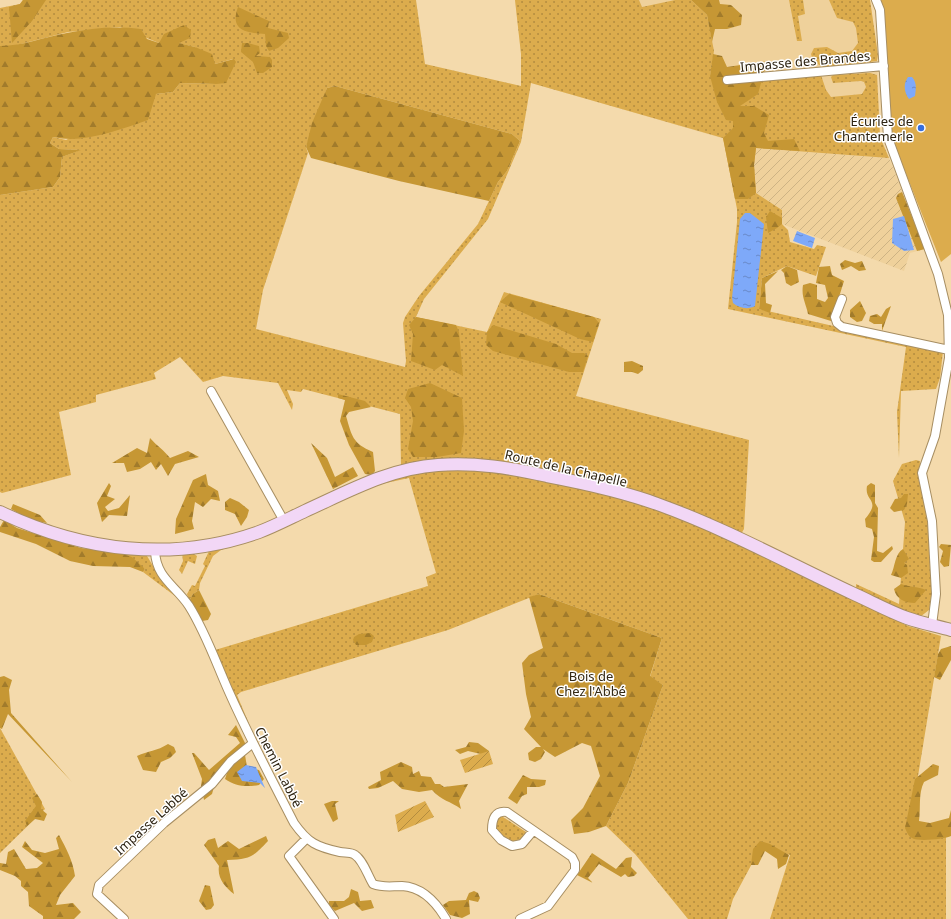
<svg xmlns="http://www.w3.org/2000/svg" width="951" height="919" viewBox="0 0 951 919" font-family="'Noto Sans',sans-serif">
<style>
.built{fill:#efd19b}
.industrial{fill:url(#industrial-furrows)}
.grass{fill:url(#grass-dots);fill-rule:evenodd}
.forest{fill:url(#forest-firs)}
.garden{fill:url(#garden-furrows)}
.pitch{fill:#dcac4d}
.water{fill:url(#water-ripples)}
.lines{fill:none;stroke-linecap:round;stroke-linejoin:round}
.minor-casing{stroke:#a78e62;stroke-width:10}
.secondary-casing{stroke:#a78e62;stroke-width:14}
.minor{stroke:#fff;stroke-width:8}
.secondary{stroke:#f2d7f6;stroke-width:12}
.poi-dot{fill:#366edd;stroke:#fff;stroke-width:1.5}
.labels{text-anchor:middle;dominant-baseline:central;stroke-width:3;stroke-linejoin:round;paint-order:stroke}
.street-label{font-size:13px;fill:#2d2311;stroke:#fff}
.poi-label{font-size:13px;fill:#2d2311;stroke:#fff;text-anchor:end}
.park-label{font-size:13px;fill:#342914;stroke:#fff}
</style>
<defs>
<pattern id="industrial-furrows" width="10" height="10" patternUnits="userSpaceOnUse"><rect width="10" height="10" fill="#efd19b"/><path d="M-1 1l2-2M0 10L10 0M9 11l2-2" fill="none" stroke="#cdb384"/></pattern>
<pattern id="grass-dots" width="8" height="8" patternUnits="userSpaceOnUse"><rect width="8" height="8" fill="#dcac4d"/><path d="M2 2h.1M6 6h.1" fill="none" stroke="#b38c3f" stroke-width="1.8" stroke-linecap="round"/></pattern>
<pattern id="forest-firs" width="22" height="20" patternUnits="userSpaceOnUse"><rect width="22" height="20" fill="#c69734"/><path d="M5 1l3.5 6h-7zM16 11l3.5 6h-7z" fill="#a17b2b"/></pattern>
<pattern id="garden-furrows" width="10" height="10" patternUnits="userSpaceOnUse"><rect width="10" height="10" fill="#dcac4d"/><path d="M-1 1l2-2M0 10L10 0M9 11l2-2" fill="none" stroke="#b38c3f"/></pattern>
<pattern id="water-ripples" width="26" height="14" patternUnits="userSpaceOnUse"><rect width="26" height="14" fill="#7ea9f9"/><path d="M2 4q2-2 4 0t4 0M15 11q2-2 4 0t4 0" fill="none" stroke="#6889c8"/></pattern>
</defs>
<rect width="100%" height="100%" fill="#f4daac"/>
<path class="built" d="M515 0H870L878 55 877 61 880 137 889 158 756 148 521 80V54Z"/>
<path class="industrial" d="M756 148 889 158 925 249 910 253 904 271 782 224V210L756 193 754 165Z"/>
<path class="grass" d="M23 0H416L425 64 521 86V54L515 0H639L642 7 675 0H691L707 15 714 51 710 76 821 75 826 90 831 97 862 94 866 87 864 82 861 81 833 83 831 77 833 75 870 73 877 75 880 137 889 158 756 148 754 165 756 193 782 210V224L788 230 790 242 814 249 817 245 826 247 816 276 787 266 762 278 759 309 943 351 940 378 936 389 901 391 899 458 897 412 906 347 728 309 737 222V209L723 138 531 83 521 142 488 219 424 299 416 317 487 332 504 292 601 319 576 396 749 440 744 529 741 534 664 500 629 490 450 459 422 461 401 466 400 414 303 389 301 392 287 390 293 404 292 410 278 383 223 376 203 382 180 357 154 373 156 379 96 395V402L59 412 71 475 2 493 0 492V195L53 187 60 177 62 157 80 150 59 149 50 143 53 137 66 140 156 94 173 92 180 83 216 84 233 59 215 64 195 47 178 43H159L120 27 68 32 13 46H0V8L20 4ZM335 86 512 134 520 141 507 171 498 182 478 224 419 296 405 317 403 323 406 361 405 367 256 329 263 290 308 153 306 147 327 88Z
M789 0H803L805 14 798 16 802 41H797Z
M829 0H870L878 55 877 61 824 68 813 61 811 54 814 48 827 47 838 53 852 51 858 43 856 28 853 22 837 18Z
M916 460 920 461C919 483 924 502 928 523 931 543 934 590 929 610L920 617 909 615 856 589V584L899 604 905 522 893 481 902 464Z
M479 469 589 489 651 507 696 524 908 626 941 636 909 831 946 830V919H770L790 855 762 845 733 899 727 919H688L635 854 606 826 628 783 663 685 650 677 662 638 539 594 448 630 241 692 237 695 262 755 240 709 215 650 428 586 426 577 436 573 409 478 381 484C418 470 440 470 479 469Z
M263 536 221 550 213 556 200 583 199 590 193 594 189 601 187 594 192 585 195 586 205 566 203 564 209 551 213 548Z
M106 551 147 556 161 579 179 599 143 572 145 569Z
M191 552 197 556 195 564 188 561 182 574 179 570 183 561 182 553Z
M0 728 45 809 0 853Z
M500 817H503L526 832 521 840 512 842C503 836 487 828 500 817Z"/>
<path class="forest" d="M23 0H46L32 21 12 43 9 7 20 4Z
M691 0H719L720 4 731 5 742 15 741 25 727 29H715L712 42 707 15Z
M238 7 269 21 268 28 288 33 289 38 278 48 269 51 266 46 265 34C247 33 229 31 238 7Z
M184 25 191 30 190 38 179 43 195 47 212 54 215 64 234 59 236 62 226 83 216 84 180 83 173 92 156 94 148 120C118 130 84 144 53 137L50 143 59 149 81 150 62 157 60 177 53 187 0 195V46C23 46 44 37 67 33 91 28 116 26 141 29L147 39 159 43 164 34Z
M242 43H248L259 46 260 53 256 56 270 57 272 60V67L263 73H257L253 62 241 52Z
M713 54 722 56 727 67 768 61 769 64 764 72 758 94 740 106H754L769 115 764 133 768 141 794 139 800 151 756 148 754 165 756 193 748 199H735L723 138 733 128V121L726 120 717 102 710 76Z
M335 86 512 134 520 141 507 171 498 182 489 201 399 181 311 158 306 147 312 123 327 88Z
M902 192 925 249 917 251 896 198 898 194Z
M770 211 782 218V224L777 228 768 233 766 217Z
M845 260 855 263 862 261 866 270 859 271 851 266 842 270 840 264Z
M787 266 797 270 799 282 791 286 786 283 784 273 781 270Z
M830 266 832 275 844 281 839 297 842 311 839 318 831 321 808 314C806 303 801 297 803 285L810 283 817 285V299L825 302 828 298 825 285 816 283 819 267Z
M778 271 765 284 766 303 772 305 770 313 759 309 762 278Z
M509 294 594 317 599 323 593 342 580 339 500 302Z
M860 301 866 313 862 321 857 322 850 317V310Z
M891 306 882 331V324H874L869 321 870 316 877 314 881 317 886 309Z
M416 317 456 325 459 332 463 376 442 365 435 370 411 361 413 334 409 325Z
M493 325 556 344 572 353H584L588 356 583 372H569L493 351 486 345 487 332Z
M632 361 643 366V370L638 374 632 372H624V362Z
M430 383 462 398 464 431 461 453 437 457H413L408 449 413 421 411 407 405 398 408 389Z
M338 394 365 401 371 407 349 412 346 416C352 436 352 443 373 452L375 471 372 475 365 474 349 445 340 421 345 400 338 398Z
M150 438C157 446 164 450 170 458L188 451 199 457 175 464 168 476 161 464 156 470 151 462 140 469 127 472 124 463H112L137 448 147 453Z
M311 443 327 458 335 477 353 467 358 476 333 489Z
M206 474 208 485 218 491 220 501 211 499 203 507 195 502 192 521 194 529 175 534 176 519 193 480Z
M109 483 111 486 107 496 115 499 105 507 108 511 119 508 130 495 127 516 109 515 102 522 97 503Z
M871 483 875 485V503L878 508 877 551 883 553 892 546 893 549 881 562H874L871 560 874 537 872 529 866 527 865 519C882 499 864 502 867 486Z
M904 494H908L907 504 904 510 894 512 890 508 895 499 901 498Z
M230 498 239 502 249 510 247 517 241 526 235 514 225 510V502Z
M13 504 40 515 47 523 31 520 11 509Z
M4 520 17 528 81 548 120 553 132 557 145 569 143 572 130 567 93 566 70 561 36 544 0 532V527Z
M941 544 951 545 949 566 944 567 940 562 943 551 939 547Z
M903 549 909 559 904 563 907 565 908 573 901 578 891 575C895 567 895 553 903 549Z
M901 584C909 587 920 587 926 590L915 603C905 603 896 599 894 589Z
M199 590 211 614 208 620 202 621 189 601 193 594Z
M539 594 662 638 650 676 663 685 628 783 606 826 589 832 574 834 571 820 583 808 600 776 591 746 582 743 555 757 543 749 545 752 541 759 535 762 529 760 528 753 536 747H541L524 729 531 717 526 694 522 663 529 655 543 648 529 597Z
M370 633 374 636 372 642 366 645H356L353 640 354 637 359 634Z
M951 646V660L940 680 934 677 938 654 941 649Z
M4 676 12 680 9 690 11 713 72 782 8 714 2 729 0 728V677Z
M236 725 246 745 234 756 245 755 247 767 259 770 264 779 259 785C247 787 236 787 225 779L228 770 217 776 212 794 204 800 201 786 202 779 192 753H194L209 770 240 743 236 737 228 735Z
M469 742 478 743 489 751 485 755 468 751 460 754 455 750 466 747Z
M168 744 174 747 176 752 170 758 161 762 156 772 143 770 137 756C148 751 157 751 168 744Z
M401 762 412 767 413 774 419 771 421 776 431 777 435 784H440L444 787 468 784 459 801 461 809C450 801 442 801 432 790L419 792 402 789 393 781 378 788 369 789 368 787 381 780 380 772Z
M933 764 939 766 938 775 924 782C918 794 921 807 919 821L930 823 949 818 951 810V836C945 839 918 842 912 838 908 836 907 832 905 828L915 779Z
M523 775 531 779 546 780 545 785 539 787H527V794L522 796 517 804 508 798Z
M37 794 42 802 41 809 47 814 44 821 35 819 27 826 25 821 36 806 32 798Z
M332 801H339L335 804 338 819 333 822 324 804Z
M59 835C66 848 73 861 75 876L60 895 56 905 73 903 81 912 74 919H43V916L29 906 28 892 21 886V881L15 876 0 870V863L6 864 8 852 14 849 26 869 37 868 43 863 22 847 25 841 32 850 45 853 59 849 56 838Z
M266 836 268 841C252 858 250 859 227 860L234 894C225 887 217 878 219 866L204 845 208 840 215 838 218 848 228 841 239 849Z
M760 841 770 844 789 855 786 864 778 869 777 859 765 851 758 865H751L753 849Z
M592 853 616 869 626 858 632 857 631 867 637 873 634 876 628 877 625 874 621 877 599 864 588 878 593 883 577 875Z
M205 885 210 886 214 905 211 909 206 910 199 901Z
M351 889 358 892 360 901 371 900 374 908 362 911 354 903 335 911 329 905V901H344L349 897Z
M474 891 478 893 480 898 478 902 469 900 470 914 462 918 450 915 443 905 449 901 466 900 469 893Z"/>
<path class="garden" d="M489 751 493 764 465 773 460 760Z
M425 801 434 817 398 832 395 815Z"/>
<path class="pitch" d="M879 0H951V254L941 262 893 141 889 115 886 33Z"/>
<path class="water" d="M908 77H912C917 83 916 88 915 96L909 99C904 92 903 84 908 77Z
M745 213H750L764 224 755 306C748 310 739 308 733 303L732 298 740 219Z
M904 216 914 250 904 251 892 243 893 219Z
M797 231 815 238 812 248 793 241Z
M246 765 256 767 265 788 260 783 242 781 237 772Z"/>
<g class="lines">
<g class="minor-casing">
<path id="minor" d="M876 0 880 10 888 138 938 274 948 315 949 358 935 436 922 473 932 521 936 594 932 625
M727 80 884 66
M842 299 835 317 837 323 842 327 949 350
M211 391 284 521
M155 551C156 578 176 586 189 606 206 633 216 663 229 692 249 737 272 780 294 823 308 843 317 847 340 852 345 853 351 852 355 855 363 860 368 876 373 884 384 888 391 886 402 886 422 887 436 902 446 919
M306 839 289 856 334 919
M124 919 97 894 99 885 164 823 212 784 231 761 253 743
M520 919 548 906 575 870V863L572 857 507 812C495 810 492 819 492 830L501 840 512 846 522 844 533 831"/>
</g>
<g class="secondary-casing">
<path id="secondary" d="M0 512C82 551 172 563 259 532 275 526 290 518 305 511 347 492 390 468 438 465 475 462 511 468 547 476 584 483 625 492 660 505 726 529 788 563 852 593 870 601 888 611 907 618 921 623 937 626 951 630"/>
</g>
<use href="#minor" class="minor"/>
<use href="#secondary" class="secondary"/>
</g>
<circle class="poi-dot" cx="921" cy="128" r="4"/>
<g class="labels">
<g class="street-label">
<text transform="translate(805 61) rotate(-5)">Impasse des Brandes</text>
<text transform="translate(566 468) rotate(13)">Route de la Chapelle</text>
<text transform="translate(279 767) rotate(63)">Chemin Labbé</text>
<text transform="translate(151 821) rotate(-42)">Impasse Labbé</text>
</g>
<g class="poi-label">
<text x="913" y="121">Écuries de<tspan x="913" dy="15">Chantemerle</tspan></text>
</g>
<g class="park-label">
<text x="591" y="676">Bois de<tspan x="591" dy="15">Chez l'Abbé</tspan></text>
</g>
</g>
</svg>
